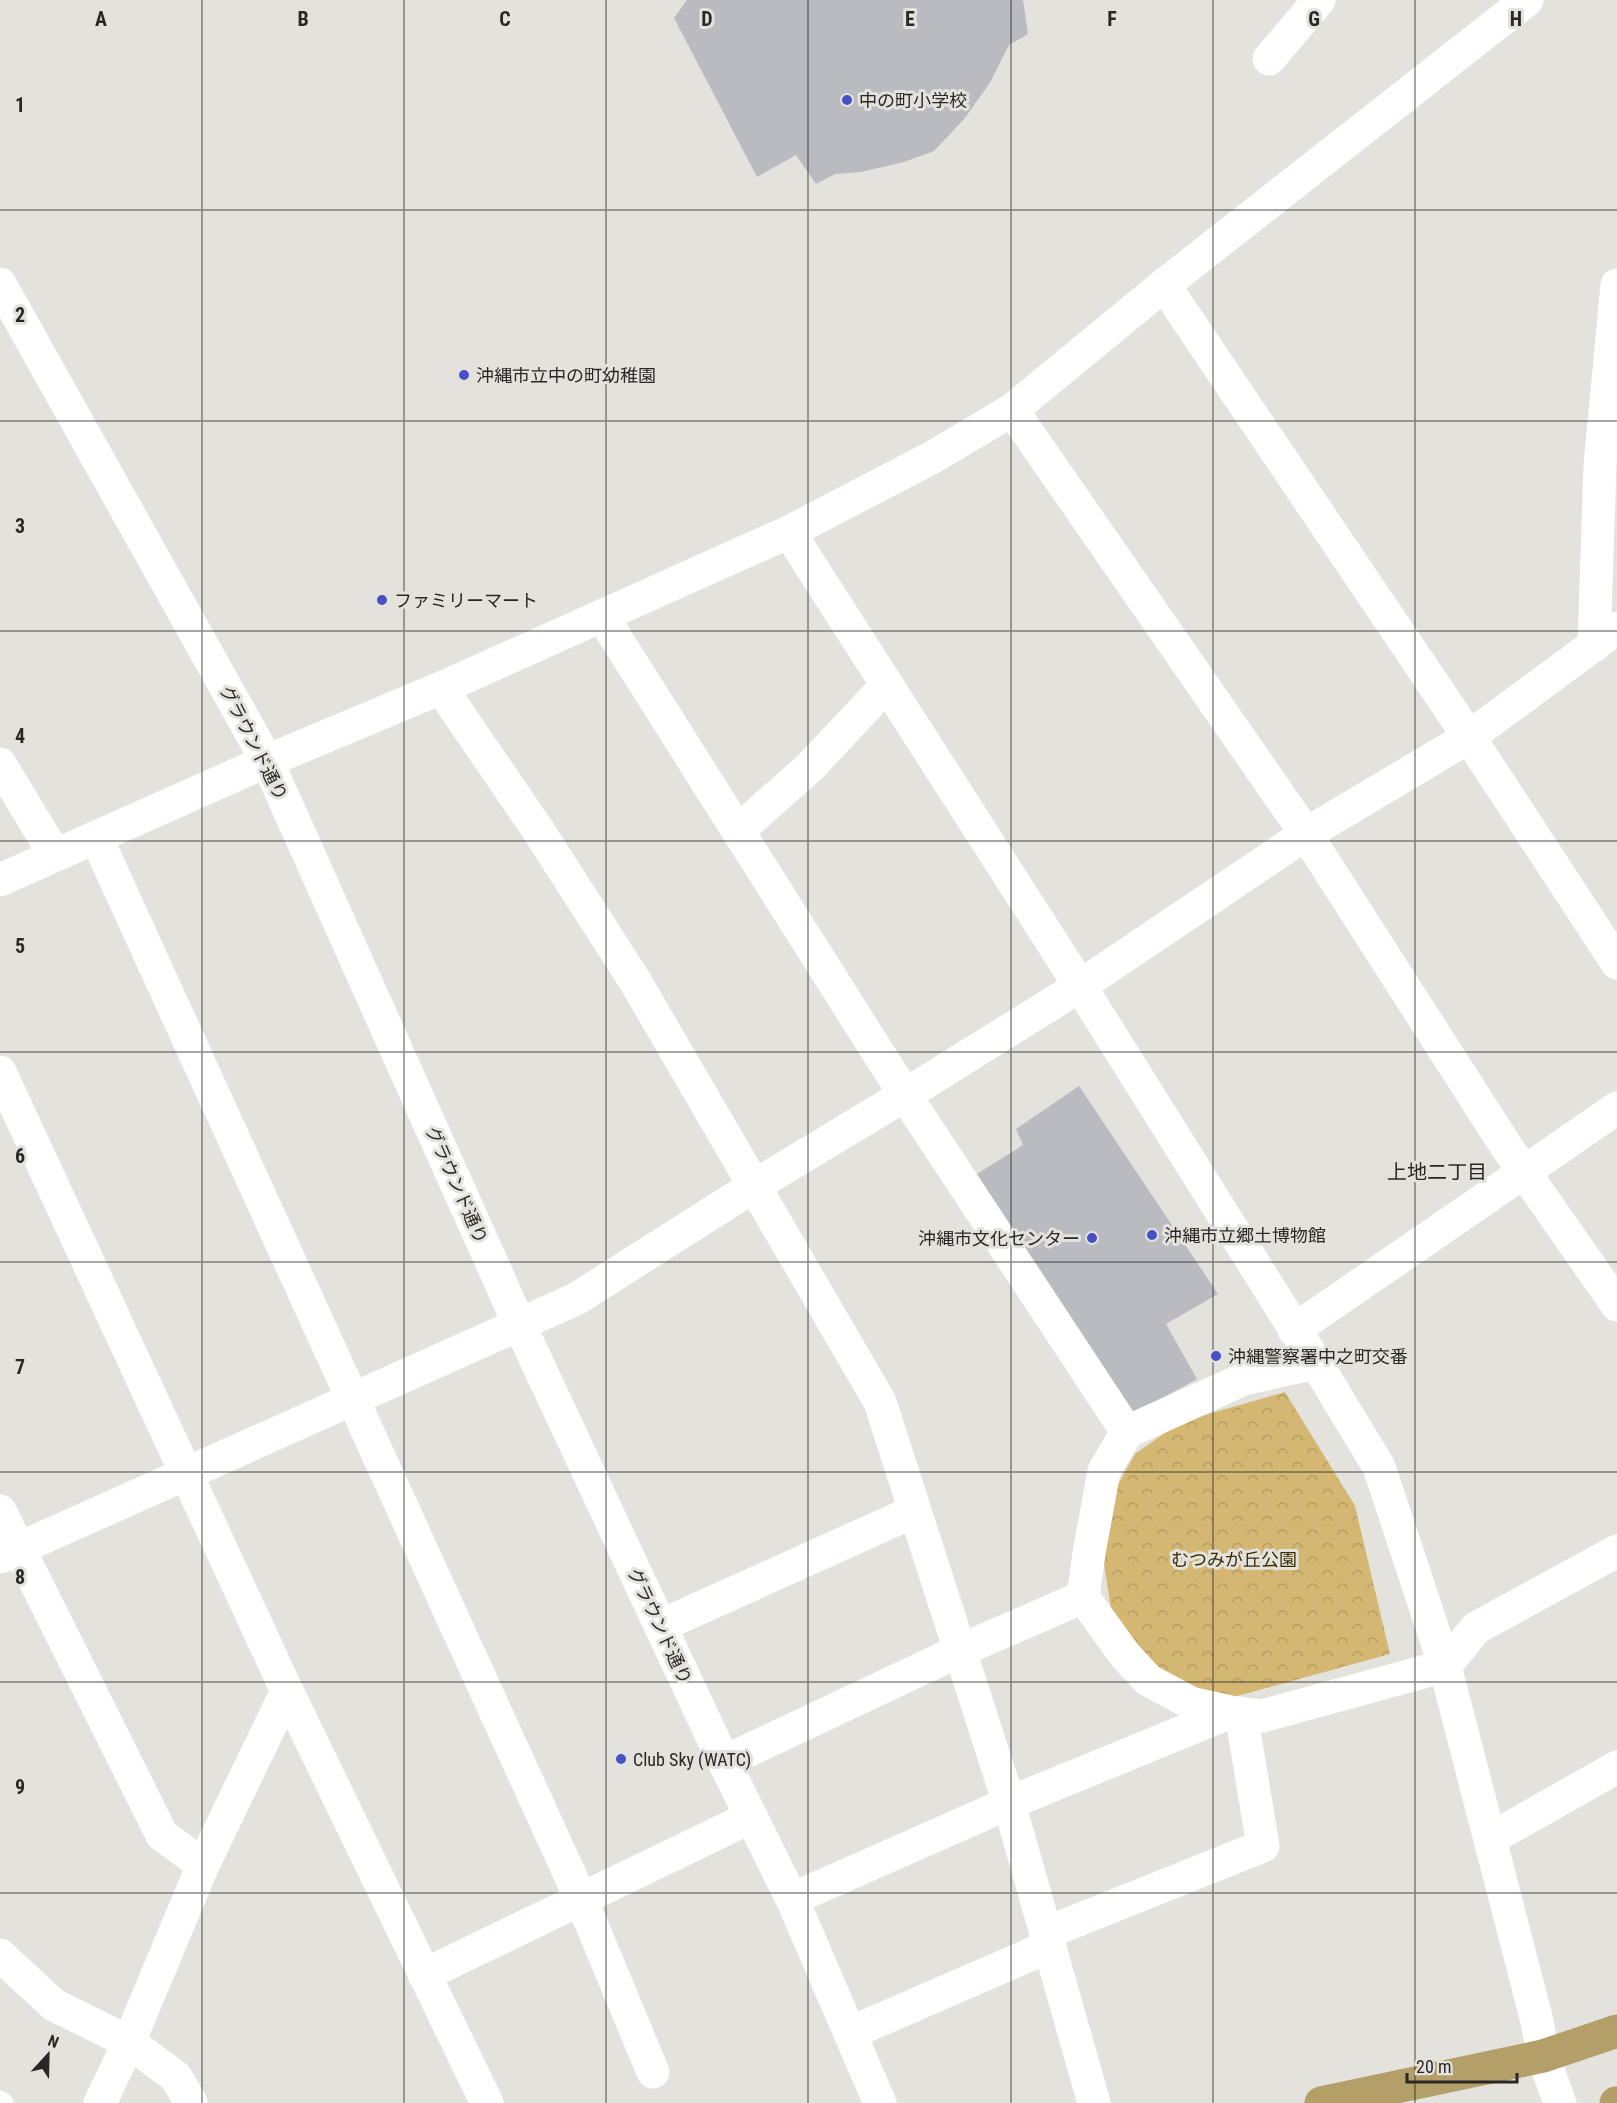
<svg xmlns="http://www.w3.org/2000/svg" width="1617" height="2103" viewBox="0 0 1617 2103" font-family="'Roboto Condensed','Noto Sans JP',sans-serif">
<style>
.park{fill:url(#park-crowns)}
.building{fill:#babbc1}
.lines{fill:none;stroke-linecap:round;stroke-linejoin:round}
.service{stroke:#fff;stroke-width:21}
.minor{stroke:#fff;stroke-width:33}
.tertiary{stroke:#fff;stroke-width:33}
.trunk{stroke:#b49f68;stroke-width:33}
.grid{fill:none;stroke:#292826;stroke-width:1.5;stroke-opacity:0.55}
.poi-dot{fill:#4750c5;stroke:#e4e2dc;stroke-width:2}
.labels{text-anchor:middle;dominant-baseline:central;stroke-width:6;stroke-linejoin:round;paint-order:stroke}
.poi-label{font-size:18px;fill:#292826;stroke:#e4e2dc;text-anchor:start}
.street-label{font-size:18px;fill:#292826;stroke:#e4e2dc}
.park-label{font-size:18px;fill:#3b2d02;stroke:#e4e2dc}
.neighbourhood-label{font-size:20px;fill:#292826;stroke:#e4e2dc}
.grid-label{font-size:20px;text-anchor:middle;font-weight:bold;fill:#292826;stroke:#e4e2dc;stroke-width:6;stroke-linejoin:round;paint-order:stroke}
</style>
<defs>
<pattern id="park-crowns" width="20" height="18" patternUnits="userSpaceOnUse" patternTransform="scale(1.5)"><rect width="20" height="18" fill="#d3b773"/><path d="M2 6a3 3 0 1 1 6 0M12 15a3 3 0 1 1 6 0" fill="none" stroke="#b59d63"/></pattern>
</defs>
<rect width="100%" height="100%" fill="#e4e2dc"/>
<path class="park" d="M1285 1392 1355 1506 1390 1654 1226 1699 1189 1688 1156 1665 1131 1640 1112 1615 1103 1558 1116 1488 1135 1454 1180 1422Z"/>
<path class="building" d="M687 0H1023L1028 34 1009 45 991 81 965 118 934 151 904 162 861 172 835 174 816 184 796 155 757 177 674 18Z
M1079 1086 1218 1294 1166 1324 1197 1379 1128 1417 964 1182 1023 1145 1016 1129Z"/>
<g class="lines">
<path class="service" d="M0 2101 3 2103"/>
<path class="minor" d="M1269 59 1319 0
M1164 285 1469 737 1617 963
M1012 410 1306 834 1506 1146 1617 1305
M602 616 905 1095 1127 1432 1104 1471 1089 1553 1083 1597
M1594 646 1600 465 1617 285
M441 688 538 830 635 981 880 1402 1009 1803 1094 2103
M0 764 55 855
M738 831 810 767 887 685
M96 837 581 1899 653 2072
M0 1072 287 1691 487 2103
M1294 1330 1617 1108
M1127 1432 1244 1379 1316 1363
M0 1511 162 1835 203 1865
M0 1557 576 1299 754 1186 905 1095 1080 986 1306 834 1469 737 1617 628
M660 1626 915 1511
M724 1762 959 1651 1083 1597 1125 1655 1148 1680 1191 1703 1231 1712
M1490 1839 1617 1767
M792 1899 1009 1803 1231 1712 1262 1716 1445 1666 1476 1628 1617 1551
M1046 1933 1263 1846 1241 1713
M0 1955 54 2005 129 2042 176 2077 191 2103
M424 1975 751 1817
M850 2033 1050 1946
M100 2103 129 2042 203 1865 287 1691"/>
<path class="tertiary" d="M0 284 267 761 520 1326 724 1762 792 1899 880 2103
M789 532 1080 986 1316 1363 1379 1467 1445 1666 1537 2021 1543 2056 1560 2103
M0 880 267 761 441 688 789 532 933 457 1012 410 1164 285 1527 0"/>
<path class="trunk" d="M1321 2103 1543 2056 1617 2031
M1616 2103H1617"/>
</g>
<path class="grid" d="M202 0V2103M404 0V2103M606 0V2103M808 0V2103M1011 0V2103M1213 0V2103M1415 0V2103M0 210H1617M0 421H1617M0 631H1617M0 841H1617M0 1052H1617M0 1262H1617M0 1472H1617M0 1682H1617M0 1893H1617"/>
<g class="poi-dot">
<circle cx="847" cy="100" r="6"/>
<circle cx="464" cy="375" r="6"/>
<circle cx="382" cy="600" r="6"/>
<circle cx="1152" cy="1235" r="6"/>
<circle cx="1092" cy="1238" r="6"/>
<circle cx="1216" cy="1356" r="6"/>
<circle cx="621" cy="1759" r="6"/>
</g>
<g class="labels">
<g class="poi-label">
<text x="859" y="100">中の町小学校</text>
<text x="476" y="375">沖縄市立中の町幼稚園</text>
<text x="394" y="600">ファミリーマート</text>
<text x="1164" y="1235">沖縄市立郷土博物館</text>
<text x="1080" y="1238" text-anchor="end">沖縄市文化センター</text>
<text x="1228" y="1356">沖縄警察署中之町交番</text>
<text x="633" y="1759">Club Sky (WATC)</text>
</g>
<g class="street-label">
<text transform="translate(254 743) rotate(63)">グラウンド通り</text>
<text transform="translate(457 1185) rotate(66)">グラウンド通り</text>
<text transform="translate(660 1626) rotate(65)">グラウンド通り</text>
</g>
<g class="park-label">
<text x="1234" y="1559">むつみが丘公園</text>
</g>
<g class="neighbourhood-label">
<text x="1437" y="1172">上地二丁目</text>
</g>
</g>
<g class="grid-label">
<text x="101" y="26">A</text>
<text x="303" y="26">B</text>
<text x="505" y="26">C</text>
<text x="707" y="26">D</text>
<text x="910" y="26">E</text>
<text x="1112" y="26">F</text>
<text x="1314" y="26">G</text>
<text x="1516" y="26">H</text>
<text x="20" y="112">1</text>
<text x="20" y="322">2</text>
<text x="20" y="533">3</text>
<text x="20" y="743">4</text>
<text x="20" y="953">5</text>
<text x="20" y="1163">6</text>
<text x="20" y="1374">7</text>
<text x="20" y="1584">8</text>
<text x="20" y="1794">9</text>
</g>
<g transform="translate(48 2055) rotate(22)" stroke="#e4e2dc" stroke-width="4.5" paint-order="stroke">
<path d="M0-4.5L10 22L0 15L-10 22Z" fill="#292826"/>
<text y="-9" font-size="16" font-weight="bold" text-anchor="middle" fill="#292826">N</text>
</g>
<path d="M1407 2073v9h110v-9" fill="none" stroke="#292826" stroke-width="3"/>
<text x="1416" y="2073" font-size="18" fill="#292826" stroke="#e4e2dc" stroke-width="4.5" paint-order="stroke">20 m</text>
</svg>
